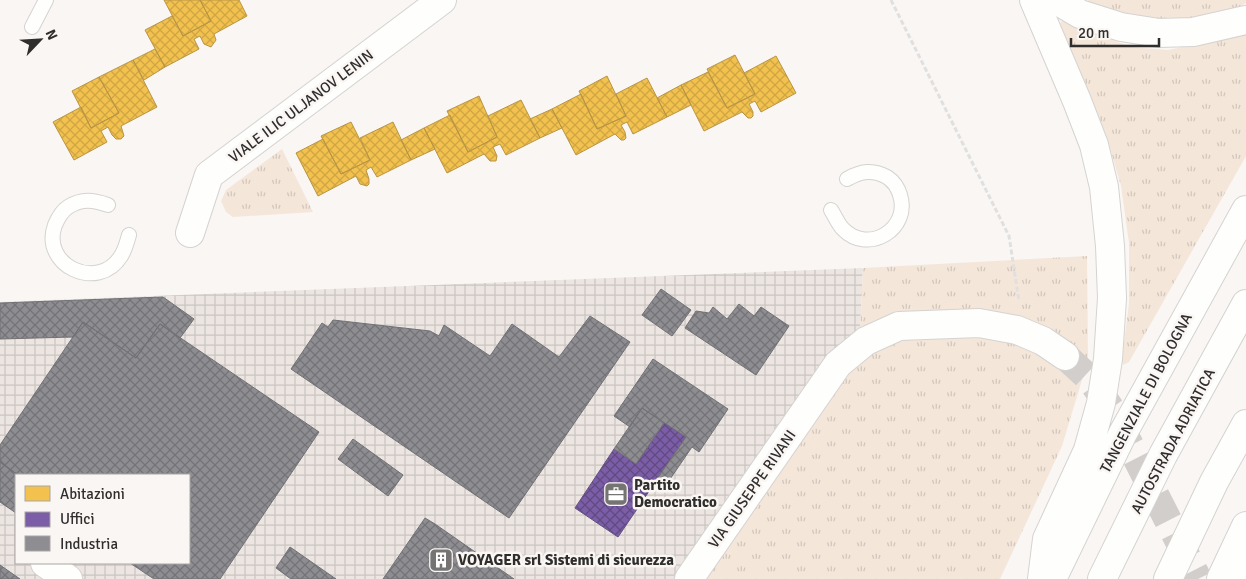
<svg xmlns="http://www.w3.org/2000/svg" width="1246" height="579" viewBox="0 0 1246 579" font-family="Signika,sans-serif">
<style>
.industrial{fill:url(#industrial-grid);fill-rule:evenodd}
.grass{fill:url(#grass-tufts)}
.homes{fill:url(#homes-cross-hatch);stroke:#b89544}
.offices{fill:url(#offices-cross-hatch);stroke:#645082}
.industry{fill:url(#industry-cross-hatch);stroke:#717074}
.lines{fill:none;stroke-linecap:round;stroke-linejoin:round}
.street-tunnel{stroke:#d1cecc;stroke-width:28;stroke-dasharray:28 14;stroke-linecap:butt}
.lane-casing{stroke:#d5d3d1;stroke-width:16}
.street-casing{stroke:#d5d3d1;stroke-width:30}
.highway-casing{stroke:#d5d3d1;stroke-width:30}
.path{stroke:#e0e0e0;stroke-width:3;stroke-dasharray:5 2.5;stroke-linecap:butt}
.lane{stroke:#fefefd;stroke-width:14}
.street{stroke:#fefefd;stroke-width:28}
.highway{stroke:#fefefd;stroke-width:28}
.labels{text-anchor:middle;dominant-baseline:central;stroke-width:5;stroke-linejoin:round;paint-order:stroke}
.street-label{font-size:15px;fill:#2f2e2d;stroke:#faf6f3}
.poi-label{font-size:15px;font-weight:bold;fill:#2f2e2d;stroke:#faf6f3;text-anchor:start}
</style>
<defs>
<pattern id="industrial-grid" width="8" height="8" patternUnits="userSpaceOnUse" patternTransform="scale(1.25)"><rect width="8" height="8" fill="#ece5e1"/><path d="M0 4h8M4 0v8" fill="none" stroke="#cbc5c1"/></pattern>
<pattern id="grass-tufts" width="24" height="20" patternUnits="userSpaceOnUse" patternTransform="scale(1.25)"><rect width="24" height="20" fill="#f5e6da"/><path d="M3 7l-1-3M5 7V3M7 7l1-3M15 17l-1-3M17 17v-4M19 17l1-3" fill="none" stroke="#d2c6bb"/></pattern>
<pattern id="homes-cross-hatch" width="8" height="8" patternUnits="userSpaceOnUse" patternTransform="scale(1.25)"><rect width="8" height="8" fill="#f2c14e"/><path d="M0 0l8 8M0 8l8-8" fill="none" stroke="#d0a644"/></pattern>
<pattern id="offices-cross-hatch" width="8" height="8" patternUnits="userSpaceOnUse" patternTransform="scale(1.25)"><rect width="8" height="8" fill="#7b5ea7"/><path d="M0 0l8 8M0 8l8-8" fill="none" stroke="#604a81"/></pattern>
<pattern id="industry-cross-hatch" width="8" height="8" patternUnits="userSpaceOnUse" patternTransform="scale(1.25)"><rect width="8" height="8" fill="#8d8d92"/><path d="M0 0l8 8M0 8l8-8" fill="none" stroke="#747478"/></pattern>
</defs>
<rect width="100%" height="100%" fill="#f9f6f4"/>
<path class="industrial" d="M863 268 859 352 703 579H0V302ZM16 475H189V563H16Z"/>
<path class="grass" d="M1086 0H1246V3C1204 30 1129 23 1086 0Z
M1062 21 1131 47 1168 50 1246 34V156L1129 362 1123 365 1122 358 1129 303V243L1121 186 1106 134 1062 32 1060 23Z
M282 149 313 212 233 217 226 212 221 201 226 190Z
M1087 256 1088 360 1062 446 1000 579H703L859 352 863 268Z"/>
<path class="homes" d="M164 0H200L211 21 183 36Z
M200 0H239L247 16 214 34 216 40 211 47 204 44 200 36 194 39 199 49 165 67 145 30 172 16 183 36 211 21Z
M155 49 165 67 144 80 133 60Z
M735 55 755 94 727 108 707 69Z
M776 56 796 93 761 112 755 101 749 104 753 112V116L751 118H748L742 112 704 131 681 85 708 72 727 108 755 94 744 73Z
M133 60 157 107 121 126 124 136 121 139H116L112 135 108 127 101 131 107 142 74 160 53 122 81 107 91 128 119 113 99 77Z
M607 76 626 116 597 129 579 91Z
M99 77 119 113 91 128 72 91Z
M647 78 667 117 633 134 627 122 621 125 625 132 626 138 624 140H621L615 134 576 155 552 109 581 94 597 129 626 116 616 94Z
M681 85 691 105 667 117 657 98Z
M479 96 497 137 468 152 447 111Z
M521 100 540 138 506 155 500 144 493 147 497 156 496 161H490L484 154 447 173 424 128 450 115 468 152 497 137 488 116Z
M552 109 562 128 540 138 530 119Z
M351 122 370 160 341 174 321 136Z
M393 122 411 160 377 177 371 167 366 170 369 179V184L367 186 360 184 356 176 318 196 296 153 323 139 341 174 370 160 360 138Z
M424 128 435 149 411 160 401 140Z"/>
<path class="offices" d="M664 423 686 437 618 537 575 508 614 449 636 464Z"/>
<path class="industry" d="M661 289 691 310 672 336 642 315Z
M163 297 194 319 180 338 160 324 136 358 83 322 73 337 0 339V303Z
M739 304 754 316 761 307 789 326 756 375 685 328 696 311 709 313 713 307 727 319Z
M590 316 630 342 509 518 291 369 322 323 328 327 333 320 430 331 439 336 444 325 490 356 512 324 559 357Z
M83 322 136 358 160 324 319 432 220 579H154L130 563H189V475H18L0 462V445Z
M653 359 728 409 699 452 692 447 666 485 657 479 686 437 642 408 630 427 614 416Z
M642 408 664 423 636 464 614 449Z
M353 439 403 475 388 496 338 459Z
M0 462 18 475H16V513L0 502Z
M425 518 435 524 514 579H383Z
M290 547 336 579H291L276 568Z
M0 565 20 579H0Z"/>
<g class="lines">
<path class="street-tunnel" d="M1065 356 1091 380 1113 412 1198 579"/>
<g class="lane-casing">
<path id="lane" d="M32 27 46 0
M108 205C94 200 82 198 68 207 62 211 58 218 55 225 40 265 98 293 121 256 125 250 127 242 129 235
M831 210C835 216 838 224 843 229 868 255 911 229 900 195 898 188 893 181 887 177 873 169 861 171 847 179"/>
</g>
<g class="street-casing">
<path id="street" d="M190 233 209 175 442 0
M45 563 68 579
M689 579 838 364 866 341 899 326 979 323 1017 330 1043 341 1065 356"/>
</g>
<g class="highway-casing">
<path id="highway" d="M1034 0 1077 101 1094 145 1104 187 1110 246 1112 298 1108 359 1101 403 1088 450 1047 539 1042 579
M1056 0 1080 14 1121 27 1159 33 1193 32 1246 20
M1052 579 1123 433 1246 210
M1102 579 1163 455 1246 304
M1168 579 1214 482 1246 424
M1221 579 1246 526
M1243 579 1246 573"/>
</g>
<path class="path" d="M891 0 1009 236 1019 301"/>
<use href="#lane" class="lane"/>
<use href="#street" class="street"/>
<use href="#highway" class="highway"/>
</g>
<defs>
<g id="office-square" transform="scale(1.25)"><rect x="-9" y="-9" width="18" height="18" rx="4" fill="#767473" stroke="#faf6f3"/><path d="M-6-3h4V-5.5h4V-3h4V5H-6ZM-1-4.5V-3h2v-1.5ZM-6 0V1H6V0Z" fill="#fff"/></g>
<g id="building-square" transform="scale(1.25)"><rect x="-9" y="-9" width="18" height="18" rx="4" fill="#767473" stroke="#faf6f3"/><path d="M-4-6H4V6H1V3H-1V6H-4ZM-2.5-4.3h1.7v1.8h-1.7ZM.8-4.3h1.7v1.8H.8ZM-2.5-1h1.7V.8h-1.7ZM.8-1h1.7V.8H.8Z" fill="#fff"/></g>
</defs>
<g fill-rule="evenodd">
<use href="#office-square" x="616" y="494"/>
<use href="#building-square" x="441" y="560"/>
</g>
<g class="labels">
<g class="street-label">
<text transform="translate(301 106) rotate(-37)">VIALE ILIC ULJANOV LENIN</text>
<text transform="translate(1146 393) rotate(-62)">TANGENZIALE DI BOLOGNA</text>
<text transform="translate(1173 441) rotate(-62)">AUTOSTRADA ADRIATICA</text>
<text transform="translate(752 489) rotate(-55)">VIA GIUSEPPE RIVANI</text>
</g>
<g class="poi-label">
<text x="634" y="485">Partito<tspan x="634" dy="17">Democratico</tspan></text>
<text x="458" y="560">VOYAGER srl Sistemi di sicurezza</text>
</g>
</g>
<rect x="15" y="474" width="175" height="90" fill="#faf6f3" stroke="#a9a6a4"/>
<rect x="25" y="486" width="25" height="15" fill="#f2c14e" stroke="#a9a6a4"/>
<text x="60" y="499" font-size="15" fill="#2f2e2d">Abitazioni</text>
<rect x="25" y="512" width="25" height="15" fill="#7b5ea7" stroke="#a9a6a4"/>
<text x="60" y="524" font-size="15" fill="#2f2e2d">Uffici</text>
<rect x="25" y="536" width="25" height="15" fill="#8d8d92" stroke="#a9a6a4"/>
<text x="60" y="549" font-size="15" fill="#2f2e2d">Industria</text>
<g transform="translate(40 40) rotate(65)" stroke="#faf6f3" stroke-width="4" paint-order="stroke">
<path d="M0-4L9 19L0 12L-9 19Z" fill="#2f2e2d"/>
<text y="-8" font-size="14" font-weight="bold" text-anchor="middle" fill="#2f2e2d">N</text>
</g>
<path d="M1071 38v8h88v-8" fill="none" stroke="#2f2e2d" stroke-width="2.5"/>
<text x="1078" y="38" font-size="15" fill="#2f2e2d" stroke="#faf6f3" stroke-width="4" paint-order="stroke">20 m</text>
</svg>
